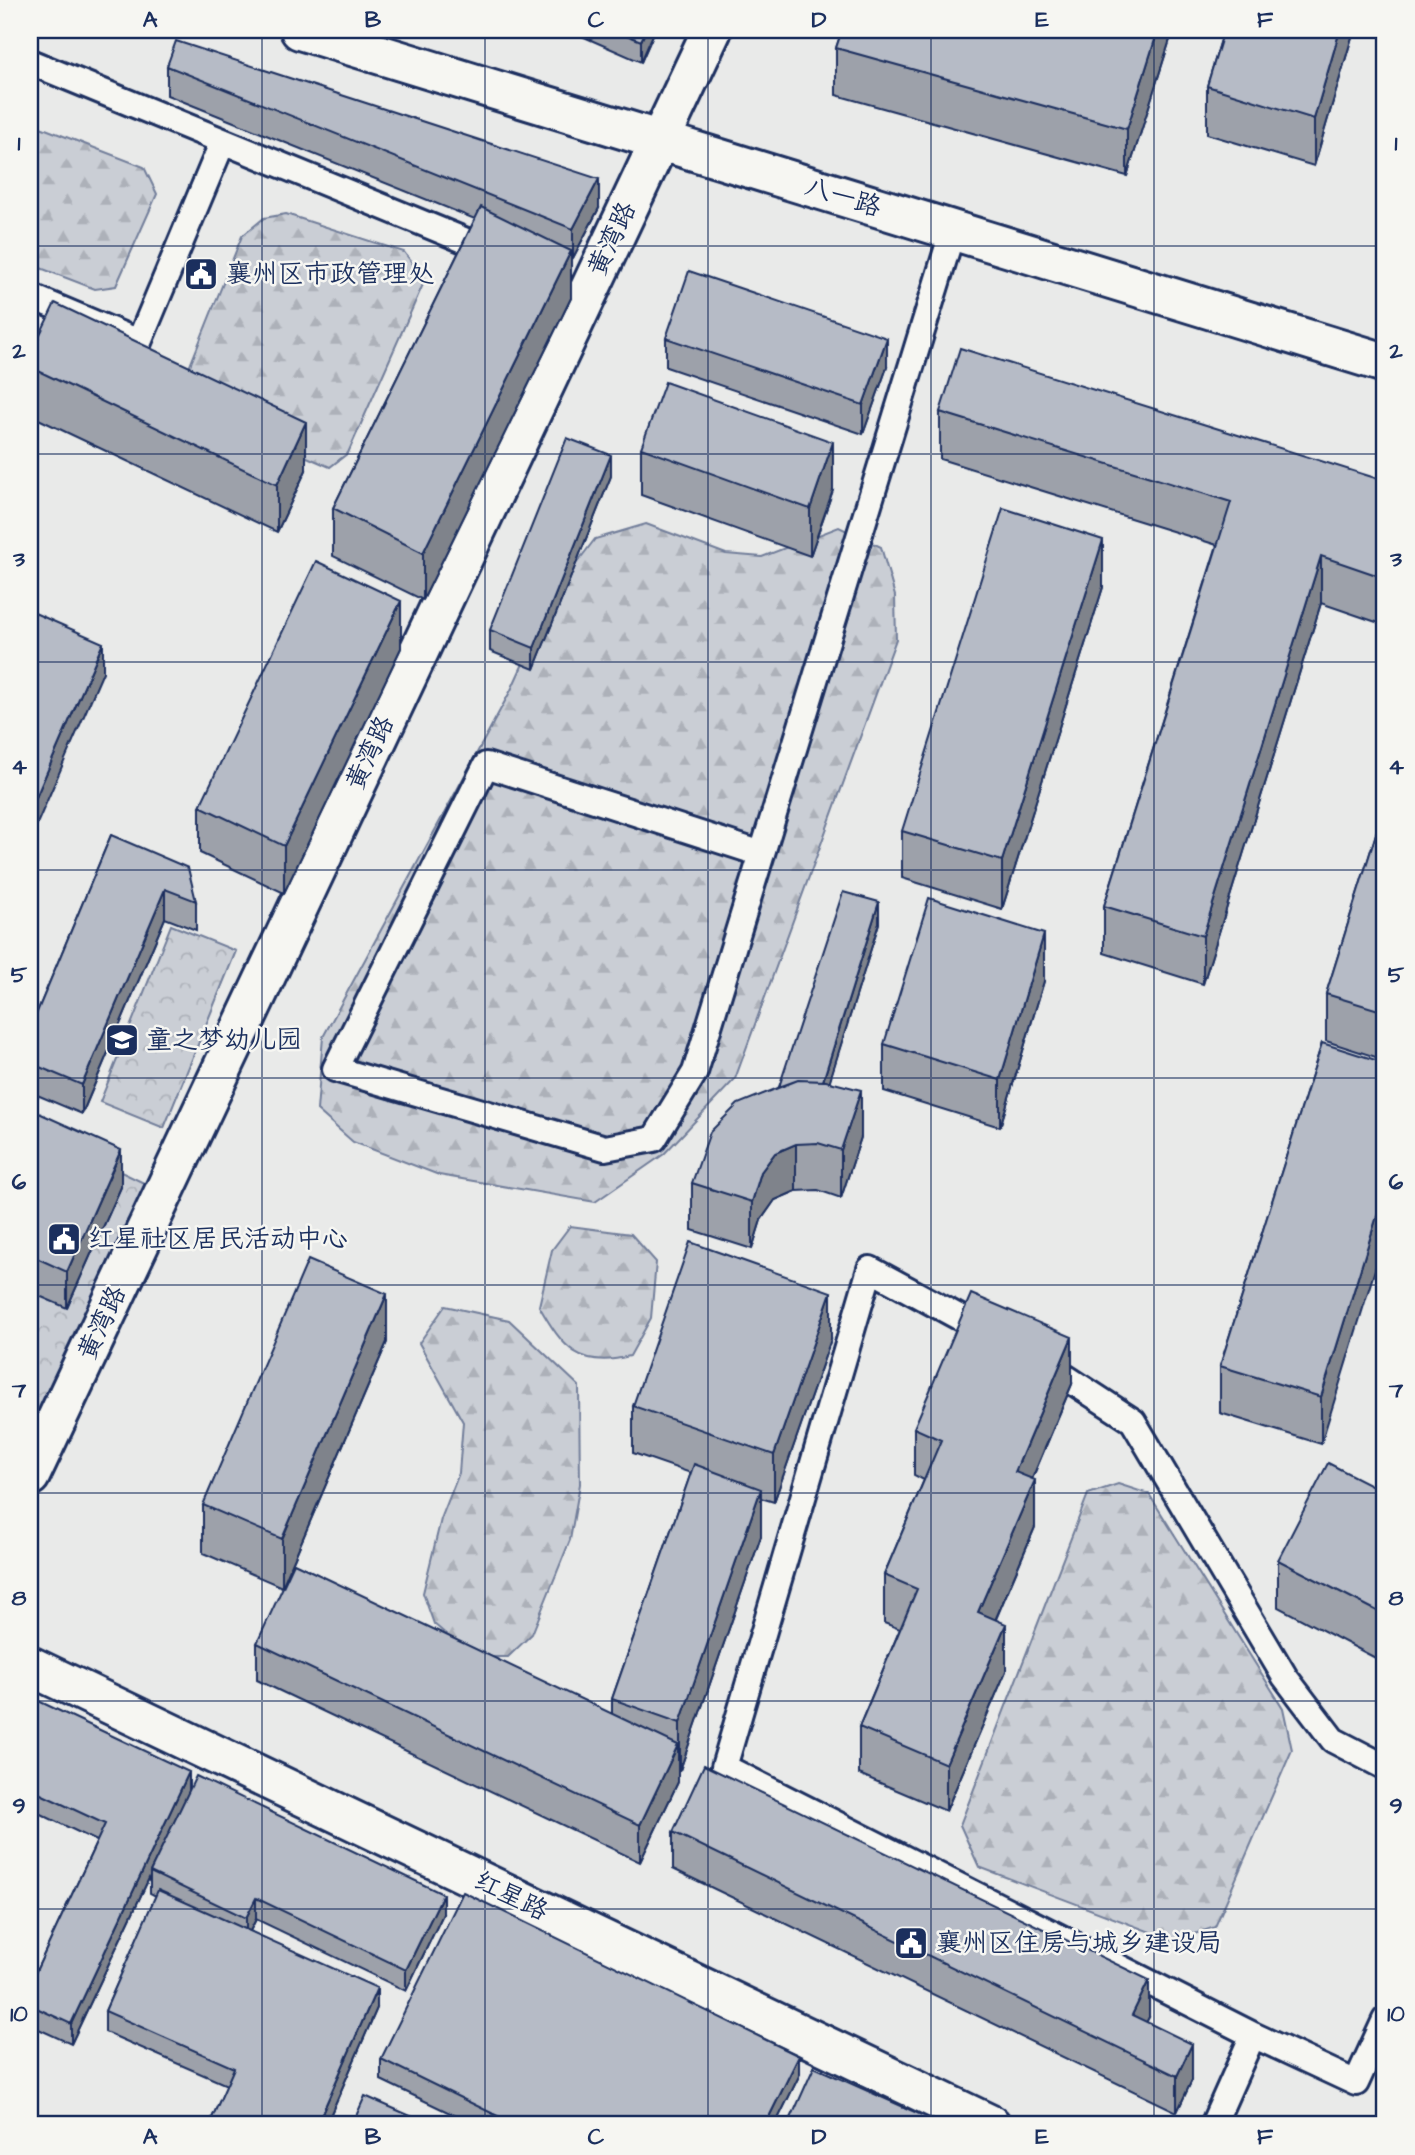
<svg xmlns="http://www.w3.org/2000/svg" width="1415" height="2155" viewBox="0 0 1415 2155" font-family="'Architects Daughter','LXGW WenKai TC',sans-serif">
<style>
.forest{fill:url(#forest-firs);stroke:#727e9a;stroke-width:2}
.park{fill:url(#park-crowns);stroke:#727e9a;stroke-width:2}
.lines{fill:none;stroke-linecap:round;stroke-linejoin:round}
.lane-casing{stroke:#1b2f5e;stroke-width:30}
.street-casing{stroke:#1b2f5e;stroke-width:44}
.secondary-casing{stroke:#1b2f5e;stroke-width:44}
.lane{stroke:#f6f6f2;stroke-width:24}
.street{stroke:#f6f6f2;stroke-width:38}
.secondary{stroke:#f6f6f2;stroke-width:38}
.wall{fill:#9da1aa;stroke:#1b2f5e;stroke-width:2}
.shaded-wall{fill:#7f838b;stroke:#1b2f5e;stroke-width:2}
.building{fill:#b6bbc6;stroke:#1b2f5e;stroke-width:2}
.grid{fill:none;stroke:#1b2f5e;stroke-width:2;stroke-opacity:0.55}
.labels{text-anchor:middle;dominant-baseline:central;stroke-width:5;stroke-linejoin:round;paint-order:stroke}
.street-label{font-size:26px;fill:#1b2f5e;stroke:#f6f6f2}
.poi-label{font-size:26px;fill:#1b2f5e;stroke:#f6f6f2;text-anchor:start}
.neatline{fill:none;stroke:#1b2f5e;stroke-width:2.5}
.grid-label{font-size:23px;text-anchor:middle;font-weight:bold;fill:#1b2f5e}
</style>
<defs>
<pattern id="forest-firs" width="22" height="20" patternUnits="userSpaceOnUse" patternTransform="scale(1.75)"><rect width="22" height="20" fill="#caced5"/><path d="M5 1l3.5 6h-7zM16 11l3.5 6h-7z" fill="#adb1b9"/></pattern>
<pattern id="park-crowns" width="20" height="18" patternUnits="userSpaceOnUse" patternTransform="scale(1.75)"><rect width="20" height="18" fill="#caced5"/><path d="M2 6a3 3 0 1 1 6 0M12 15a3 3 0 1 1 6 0" fill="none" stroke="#adb1b9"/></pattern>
</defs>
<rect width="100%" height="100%" fill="#e9eae9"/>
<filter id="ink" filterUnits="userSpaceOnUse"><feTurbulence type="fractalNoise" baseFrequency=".0143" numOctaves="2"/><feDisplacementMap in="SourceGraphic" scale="14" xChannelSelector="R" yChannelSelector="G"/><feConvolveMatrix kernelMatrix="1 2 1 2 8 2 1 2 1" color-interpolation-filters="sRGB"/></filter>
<g filter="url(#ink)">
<path class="forest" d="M30 123 144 167 157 194 116 286 95 289 30 264Z
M286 214 404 252 425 280 348 453 330 467 213 416 183 383 242 236 264 218Z
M646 524 726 554 762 557 839 527 881 547 895 596 896 639 735 1079 664 1154 595 1202 439 1175 353 1142 317 1110 323 1037 511 690 557 589 595 539Z
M570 1226 631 1234 656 1262 651 1318 630 1356C579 1369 563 1348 539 1306L552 1250Z
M445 1306 509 1320 579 1386 580 1484 570 1540 532 1634 508 1657H473L434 1624 423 1593 441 1519 459 1473 463 1422 419 1343Z
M1118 1484 1149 1494 1283 1708 1292 1750 1215 1927 1174 1941 979 1867 960 1825 1088 1494Z"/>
<path class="park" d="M171 925 236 951 164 1128 100 1102Z
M30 1128 146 1184 30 1439Z"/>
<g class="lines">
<g class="lane-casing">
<path id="lane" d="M30 62 493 252
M30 296 139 342 223 141
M762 854 486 765 335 1069 605 1148 654 1139 695 1072 953 230
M990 1334 870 1269 724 1767 1253 2035 1356 2083 1385 2020
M1044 1363 1133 1421 1285 1677 1333 1740 1385 1767
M1213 2125 1253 2035"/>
</g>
<g class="street-casing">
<path id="street" d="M30 1476 712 30
M30 1666 991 2125"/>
</g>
<g class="secondary-casing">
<path id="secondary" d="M300 30 1385 363"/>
</g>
<use href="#lane" class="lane"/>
<use href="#street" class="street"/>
<use href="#secondary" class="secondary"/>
</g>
<path class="wall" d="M568 30H655L641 62Z
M842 30H1173L1127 176 836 95V48Z
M1182 30H1197L1195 34Z
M1224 30H1354L1314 166 1207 134V86Z
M167 66 599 208 573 258 571 257V298L423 600 333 556V508L475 219 167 95Z
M666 338 887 367 863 434 666 367Z
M30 355 306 470 277 532 30 415Z
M940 412 1385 481V625L1321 603 1203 984 1104 953V906L1217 545 940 459Z
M641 448 833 490 810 556 641 495Z
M611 476 534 669 490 651V630Z
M1103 587 1002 909 902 878V831Z
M401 648 284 893 200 853V806Z
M1385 805V1060L1326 1041V994Z
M111 835 196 901V930L165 918 82 1114 30 1092V1029Z
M879 923 829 1082 861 1137 841 1198 818 1190 796 1191 775 1200 761 1220 752 1249 692 1230V1183L779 1087Z
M1044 981 1000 1127 884 1091V1044Z
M1322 1043 1321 1444 1220 1413V1366Z
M30 1109 121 1187 67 1308 30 1292Z
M831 1339 774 1502 761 1498V1536L680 1770 678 1769V1782L640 1862 257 1680V1643L612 1714V1699L691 1473 633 1453V1406Z
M387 1342 282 1587 203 1553V1505Z
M1072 1384 1032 1479 1035 1527 996 1619 1006 1671 946 1811 859 1774V1727L900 1629 884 1623V1575L924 1480 914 1475V1428Z
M1385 1492V1663L1278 1607V1560Z
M30 1697 189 1790 443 1914 406 1991 256 1919 250 1931 377 2008 326 2125H209L227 2085 105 2032V2011L156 1896 150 1893V1876L71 2044 30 2025V1984L97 1841 30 1809Z
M673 1832 1149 2017 1146 2022 1192 2080 1177 2112 673 1869Z
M381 2059 799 2076 775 2125H475L381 2080Z"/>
<path class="shaded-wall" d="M646 30H655L641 62V41Z
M1158 30H1173L1127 176V129Z
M1340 30H1354L1314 166V119Z
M599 179V208L573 258V229Z
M571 251V298L423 600V553Z
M887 338V367L863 434V405Z
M306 422V470L277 532V485Z
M833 442V490L810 556V509Z
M611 455V476L534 669V648Z
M1103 540V587L1002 909V861Z
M1321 556V603L1203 984V936Z
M401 601V648L284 893V846Z
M103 643V672L30 840V811Z
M165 889V918L82 1114V1085Z
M879 902V923L815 1128V1107Z
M1044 934V981L1000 1127V1080Z
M861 1090V1137L841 1198V1150Z
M796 1144V1191L775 1200 761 1220 752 1249V1202L761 1172 775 1153Z
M121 1150V1187L67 1308V1272Z
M1385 1190V1237L1321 1444V1397Z
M831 1292V1339L774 1502V1455Z
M387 1294V1342L282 1587V1539Z
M1072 1337V1384L1015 1519V1472Z
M1035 1480V1527L978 1660V1612Z
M761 1489V1536L680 1770V1723Z
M1006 1624V1671L946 1811V1764Z
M678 1745V1782L640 1862V1825Z
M189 1772V1793L150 1872V1876L71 2044V2024Z
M443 1894V1914L406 1991V1970Z
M256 1898V1919L246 1939V1918Z
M1149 1980V2017L1132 2051V2015Z
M377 1988V2008L326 2125H317Z
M1192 2044V2080L1177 2112V2076Z
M799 2056V2076L775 2125H765Z"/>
<path class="building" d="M614 30H646L641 41Z
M842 30H1158L1127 129 836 48Z
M1224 30H1340L1314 119 1207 86Z
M176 41 599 179 573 229 167 66Z
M481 207 571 251 423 553 333 508Z
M689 271 887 338 863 405 666 338Z
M55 303 306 422 277 485 30 367V355Z
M960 348 1385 481V578L1321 556 1203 936 1104 906 1231 502 940 412Z
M665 382 833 442 810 509 641 448Z
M567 438 611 455 534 648 490 630Z
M1003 508 1103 540 1002 861 902 831Z
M316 561 401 601 284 846 200 806Z
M30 611 103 643 30 811Z
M1385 805V1012L1326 994Z
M111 835 188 868 196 901 165 889 82 1085 30 1063V1029Z
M843 892 879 902 823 1081 798 1080 779 1087Z
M929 898 1044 934 1000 1080 884 1044Z
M1322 1043 1385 1063V1190L1321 1397 1220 1366Z
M798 1080 826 1081 861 1090 841 1150 818 1143 796 1144 775 1153 761 1172 752 1202 692 1183 710 1132 738 1104Z
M30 1109 121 1150 67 1272 30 1255Z
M690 1242 831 1292 774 1455 633 1406Z
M308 1260 387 1294 282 1539 203 1505Z
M971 1294 1072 1337 1015 1472 1035 1480 978 1612 1006 1624 946 1764 859 1727 917 1589 884 1575 941 1440 914 1428Z
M1328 1463 1385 1492V1615L1278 1560Z
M694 1464 761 1489 680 1723 612 1699Z
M294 1563 678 1745 640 1825 257 1643Z
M30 1697 189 1772 71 2024 30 2005V1984L105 1824 30 1789Z
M704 1765 1149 1980 1132 2015 1192 2044 1177 2076 673 1832Z
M196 1776 443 1894 406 1970 256 1898 246 1918 150 1872Z
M158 1890 377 1988 317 2125H209L234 2068 105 2011Z
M463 1892 799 2056 765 2125H516L381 2059Z
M814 2067 944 2125H788Z
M365 2096 431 2125H352Z"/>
</g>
<path class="grid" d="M262 30V2125M485 30V2125M708 30V2125M931 30V2125M1154 30V2125M30 246H1385M30 454H1385M30 662H1385M30 870H1385M30 1078H1385M30 1285H1385M30 1493H1385M30 1701H1385M30 1909H1385"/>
<defs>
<g id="civic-square" transform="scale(1.75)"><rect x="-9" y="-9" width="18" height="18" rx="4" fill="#1b2f5e" stroke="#f6f6f2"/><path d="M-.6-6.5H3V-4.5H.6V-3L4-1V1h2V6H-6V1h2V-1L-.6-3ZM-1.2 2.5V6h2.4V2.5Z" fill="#fff"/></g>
<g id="school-square" transform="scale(1.75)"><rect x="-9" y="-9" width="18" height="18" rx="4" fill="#1b2f5e" stroke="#f6f6f2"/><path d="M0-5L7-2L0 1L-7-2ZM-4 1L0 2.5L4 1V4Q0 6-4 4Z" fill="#fff"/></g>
</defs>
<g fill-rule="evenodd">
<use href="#civic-square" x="201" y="274"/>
<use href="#school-square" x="122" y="1040"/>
<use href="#civic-square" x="64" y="1239"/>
<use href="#civic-square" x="911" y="1943"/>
</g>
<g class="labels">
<g class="street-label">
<text transform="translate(843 197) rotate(17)">八一路</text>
<text transform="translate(612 239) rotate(-65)">黄湾路</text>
<text transform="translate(370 753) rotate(-65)">黄湾路</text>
<text transform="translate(102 1323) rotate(-65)">黄湾路</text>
<text transform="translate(511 1896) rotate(26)">红星路</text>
</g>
<g class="poi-label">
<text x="226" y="274">襄州区市政管理处</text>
<text x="146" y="1040">童之梦幼儿园</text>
<text x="88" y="1239">红星社区居民活动中心</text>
<text x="936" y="1943">襄州区住房与城乡建设局</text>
</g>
</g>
<rect width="1415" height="2155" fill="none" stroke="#f6f6f2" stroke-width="77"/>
<rect x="38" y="38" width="1338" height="2078" class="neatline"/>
<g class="grid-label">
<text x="150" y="27">A</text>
<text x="373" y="27">B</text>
<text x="596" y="27">C</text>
<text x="819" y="27">D</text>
<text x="1042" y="27">E</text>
<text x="1265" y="27">F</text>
<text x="19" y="150">1</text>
<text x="1396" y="150">1</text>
<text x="19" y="358">2</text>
<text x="1396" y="358">2</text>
<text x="19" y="566">3</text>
<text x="1396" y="566">3</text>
<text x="19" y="774">4</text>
<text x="1396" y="774">4</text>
<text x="19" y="982">5</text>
<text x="1396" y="982">5</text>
<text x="19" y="1189">6</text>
<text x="1396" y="1189">6</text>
<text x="19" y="1397">7</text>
<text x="1396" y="1397">7</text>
<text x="19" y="1605">8</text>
<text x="1396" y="1605">8</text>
<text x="19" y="1813">9</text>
<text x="1396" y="1813">9</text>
<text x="19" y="2021">10</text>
<text x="1396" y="2021">10</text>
<text x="150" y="2144">A</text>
<text x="373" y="2144">B</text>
<text x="596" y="2144">C</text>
<text x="819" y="2144">D</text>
<text x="1042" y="2144">E</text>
<text x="1265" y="2144">F</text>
</g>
</svg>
